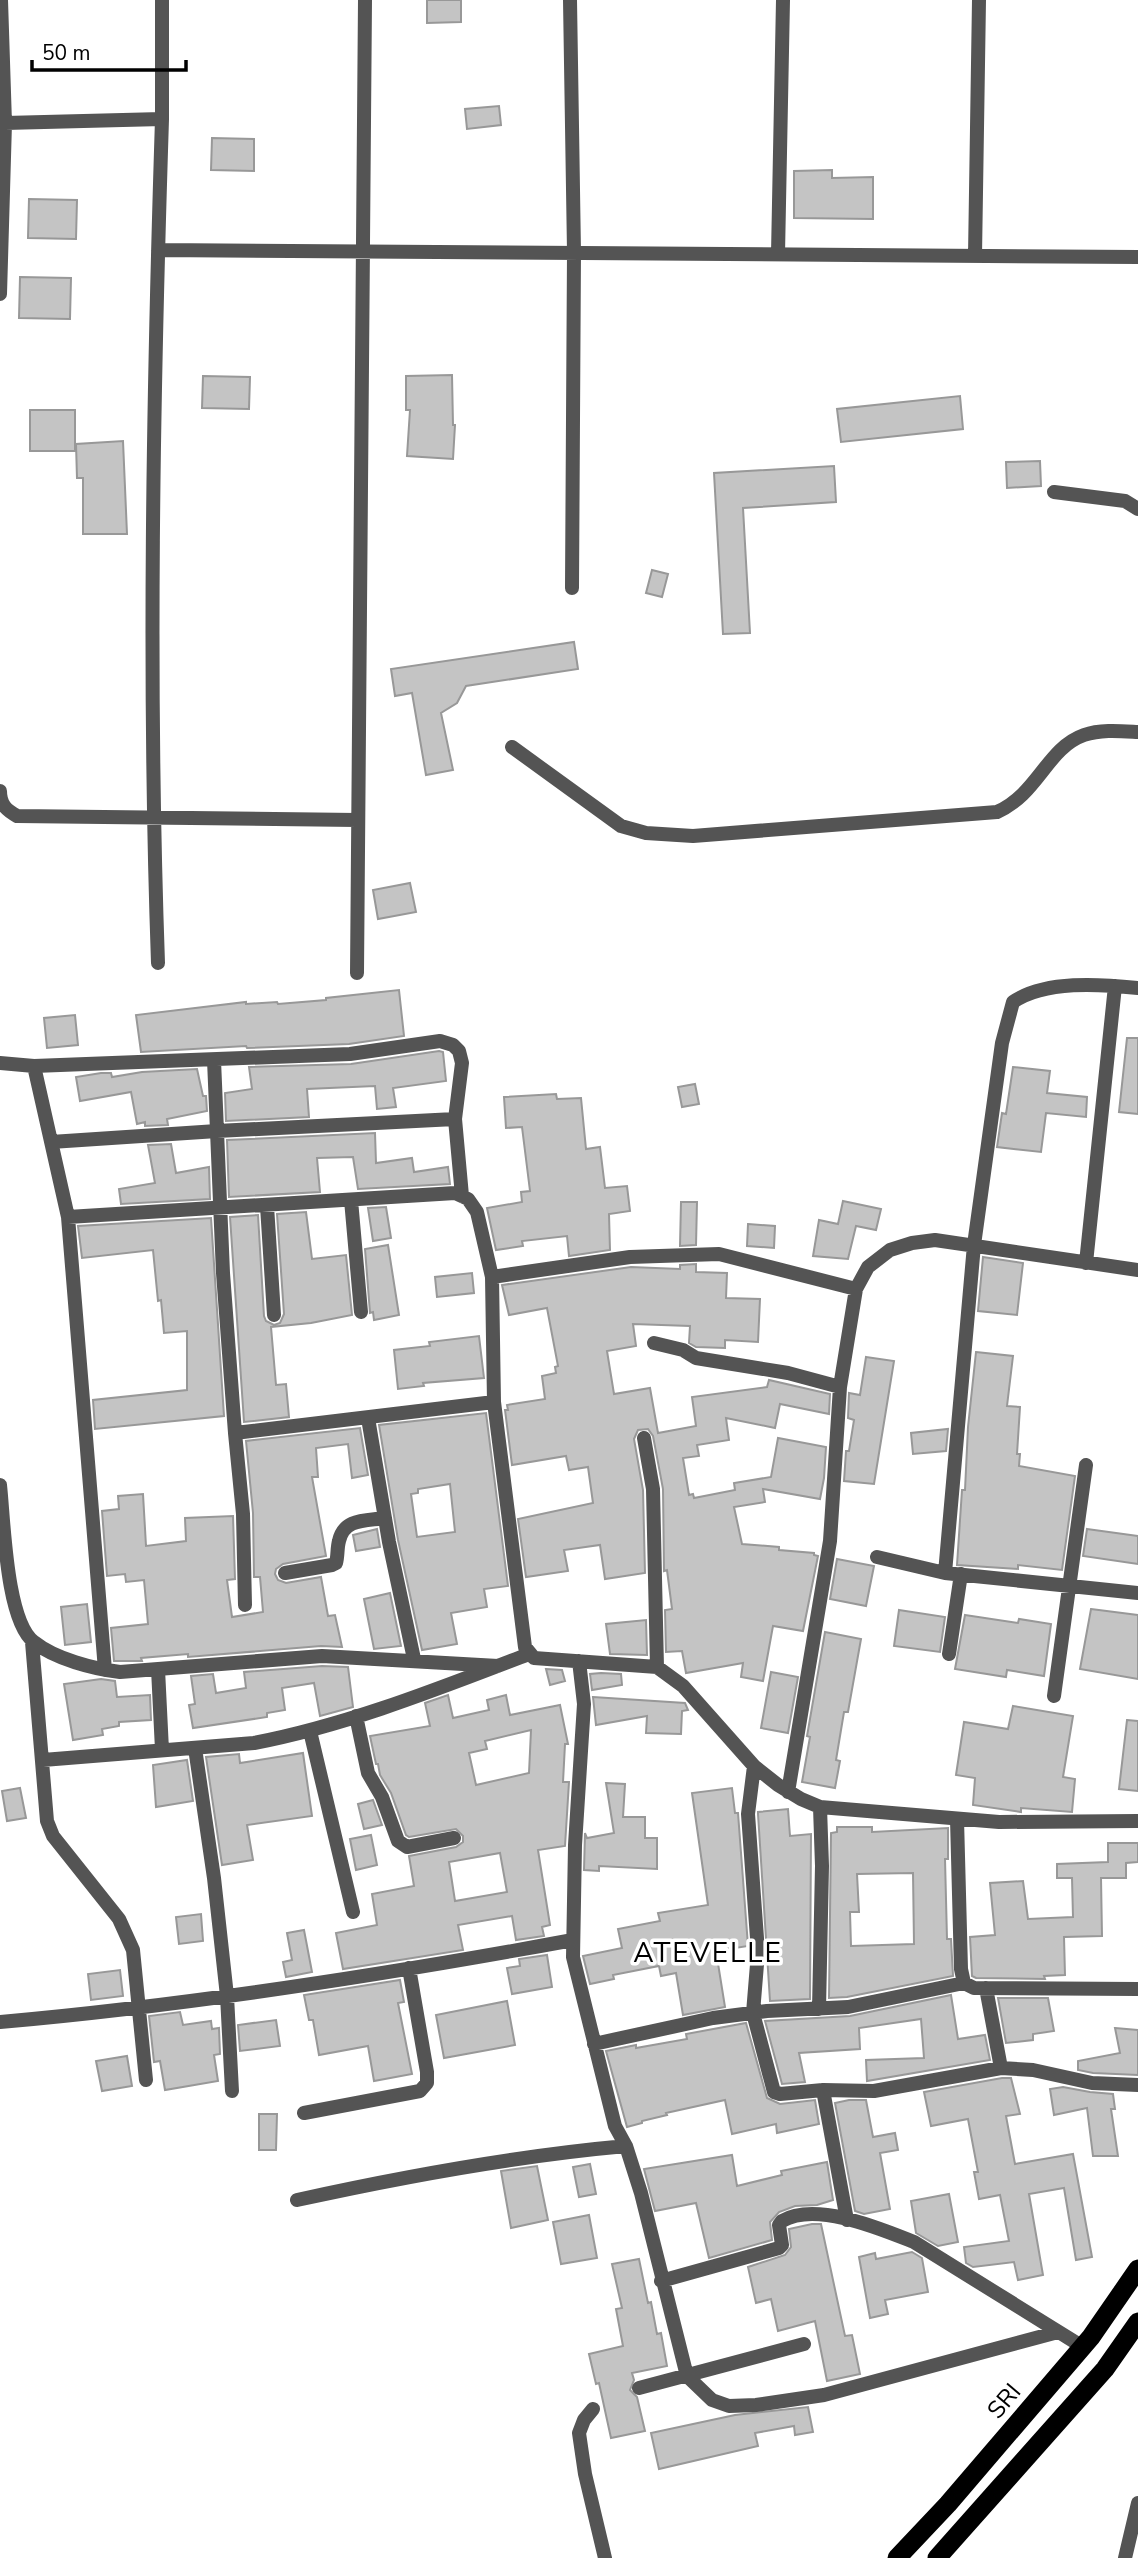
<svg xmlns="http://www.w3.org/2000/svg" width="1138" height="2558" viewBox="0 0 1138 2558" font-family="'Nunito Sans',sans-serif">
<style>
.building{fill:#c4c4c4;stroke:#989898;stroke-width:2;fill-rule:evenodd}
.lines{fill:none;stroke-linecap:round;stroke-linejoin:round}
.minor{stroke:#545454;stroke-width:14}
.trunk{stroke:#000;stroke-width:19}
.labels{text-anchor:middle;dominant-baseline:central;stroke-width:7;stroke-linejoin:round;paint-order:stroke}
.street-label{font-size:24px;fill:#000;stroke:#fff}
.quarter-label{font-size:28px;letter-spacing:2px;fill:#000;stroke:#fff}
</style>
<rect width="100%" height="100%" fill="#fff"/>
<path class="building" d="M427 0H461V22L427 23Z
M499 106 501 125 467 129 465 109Z
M212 138 254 139V171L211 170Z
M832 170V178L873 177V219L794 218V171Z
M29 199 77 200 76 239 28 238Z
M20 277 71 278 70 319 19 318Z
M452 375 453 425H455L453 459 407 456 410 410H406V376Z
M203 376 250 377 249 409 202 408Z
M960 396 963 429 841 442 837 409Z
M30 410H75V451H30Z
M123 441 127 534H83V478H77L76 444Z
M1040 461 1041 486 1007 488 1006 462Z
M834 466 836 502 743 508 750 633 723 634 714 473Z
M652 570 668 574 662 597 646 593Z
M574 642 578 669 466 686 457 703 441 713 453 770 426 775 412 693 395 696 391 669Z
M410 883 416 912 378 919 373 890Z
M399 990 404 1036 349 1044 247 1048 246 1046 141 1052 136 1015 246 1002V1004L277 1002 278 1004 326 1000V998Z
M75 1015 78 1045 47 1048 44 1018Z
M1127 1038H1138V1114L1119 1112Z
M439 1051 443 1052 446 1081 393 1088 396 1107 377 1109 375 1086 307 1089 309 1117 226 1121 225 1093 252 1089 249 1067 351 1064Z
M1013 1067 1050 1071 1047 1093 1087 1097 1086 1117 1046 1113 1041 1152 997 1147 1002 1113 1006 1114Z
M197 1069 203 1096H206L207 1111 167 1119 168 1125 145 1126V1122L137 1124 131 1092 80 1101 76 1077 101 1073H111L112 1077 142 1072Z
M695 1084 699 1104 682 1107 678 1087Z
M556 1094 557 1099 581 1098 586 1149 600 1147 605 1188 627 1186 630 1211 609 1214 610 1250 569 1256 567 1236 522 1241 523 1246 496 1250 487 1208 522 1202 521 1192 530 1191 522 1127 506 1128 504 1097Z
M375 1133 376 1163 412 1158 414 1172 448 1167 450 1184 358 1189 353 1157 317 1158 320 1192 229 1197 227 1140Z
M171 1144 176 1173 209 1167 210 1199 121 1204 119 1189 155 1183 148 1145Z
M843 1201 881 1209 876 1230 856 1226 848 1259 813 1256 819 1220 838 1224Z
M681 1202H697L696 1245 680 1246Z
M386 1207 391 1238 373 1241 368 1208Z
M306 1212 312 1259 346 1255 352 1315 311 1323 271 1327 276 1385 286 1384 289 1417 244 1422 230 1217 258 1215 264 1316 266 1321 274 1325 280 1323 284 1314 277 1214Z
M211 1218 224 1416 95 1429 93 1400 187 1390V1331L164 1333 161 1300 158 1301 153 1250 82 1258 78 1226Z
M748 1224 775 1226 774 1248 747 1246Z
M388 1245 399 1315 374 1320 373 1312 370 1313 365 1249Z
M983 1257 1023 1263 1017 1315 978 1311Z
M696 1264V1272L727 1273 726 1298 760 1299 758 1342 725 1340V1348L696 1347 689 1343 690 1326 633 1324 636 1346 607 1351 614 1394 650 1388 658 1433 696 1426 692 1397 767 1387 769 1380 830 1394 829 1414 780 1404 775 1428 726 1418 729 1440 697 1445 699 1456 683 1458 689 1495 693 1494 694 1498 735 1490 734 1483 771 1477 778 1438 826 1447 824 1478 820 1499 763 1489 765 1502 734 1507 742 1544 779 1547V1550L814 1553V1555L818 1556 803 1631 773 1626 763 1681 741 1677 743 1663 686 1673 682 1651 666 1652 665 1610 672 1609 667 1570 664 1571 663 1489 653 1436 648 1429 638 1430 634 1439 643 1490 645 1573 605 1579 600 1545 564 1550 568 1571 526 1577 518 1519 593 1503 588 1467 569 1470 566 1456 512 1465 505 1410H508L507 1405 545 1399 542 1376 556 1373 555 1367 558 1366 547 1308 509 1315 502 1285 631 1267 680 1269V1265Z
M472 1273 474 1293 437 1297 435 1277Z
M479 1336 484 1378 423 1383 424 1386 398 1389 394 1350 430 1346 429 1342Z
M976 1352 1013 1356 1007 1406 1020 1407 1017 1454H1020L1019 1466 1075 1476 1062 1570 1018 1565V1569L957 1565 962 1490H965L968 1427Z
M866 1357 894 1361 874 1484 844 1481 846 1451H849L854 1420 848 1418 849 1393 860 1395Z
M486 1413 508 1586 484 1589 487 1607 451 1613 457 1644 422 1650 398 1540 379 1425ZM450 1484 455 1532 417 1537 411 1494 418 1493V1489Z
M360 1428 368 1475 352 1478 348 1444 316 1448 318 1477H312L326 1556 283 1564 276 1569 275 1574 278 1580 286 1583 321 1577 328 1616 335 1615 342 1647 321 1646 188 1657V1654L141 1658 142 1661H114L111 1628 148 1624 144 1580 126 1582 125 1574 107 1576 102 1511 119 1509 118 1496 143 1494 146 1546 186 1541 185 1518 233 1516 235 1579 227 1580 232 1617 263 1612 260 1577H254L253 1513 246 1441Z
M948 1429 946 1451 913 1454 911 1433Z
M377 1529 380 1547 356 1551 353 1535Z
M1087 1529 1138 1536V1564L1083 1556Z
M837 1559 874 1566 866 1606 830 1599Z
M390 1593 401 1646 374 1649 364 1599Z
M87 1604 91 1642 65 1645 61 1607Z
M1091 1609 1138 1615V1679L1080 1669Z
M899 1610 945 1617 940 1652 894 1646Z
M965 1615 1018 1623 1019 1619 1051 1624 1044 1676 1007 1670 1006 1677 955 1669Z
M646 1620 647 1655 610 1654 606 1624Z
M825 1632 861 1639 848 1712H844L836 1760 840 1761 835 1788 802 1782 810 1737 807 1736Z
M322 1666 348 1667 353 1707 320 1716 314 1683 282 1688 285 1710 267 1713V1717L193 1728 189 1705 195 1704 191 1676 213 1674 216 1693 246 1688 244 1672Z
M546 1669 562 1670 565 1681 550 1685Z
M771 1672 798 1677 788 1733 761 1728Z
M601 1673 621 1674 622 1685 592 1690 590 1674Z
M101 1679 115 1681 117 1697 150 1695 151 1720 119 1722V1726L102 1729 103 1735 73 1740 64 1684Z
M448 1695 453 1718 489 1710 487 1700 506 1695 510 1715 560 1705 568 1744H565L563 1782H569L565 1846 538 1850 550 1925 542 1927 544 1936 516 1940 512 1916 458 1925 463 1950 343 1969 336 1933 377 1925 372 1894 414 1886 409 1856 456 1847 463 1842V1836L456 1829 409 1837 406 1835 391 1793 380 1775 378 1764H376L370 1736 430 1726 425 1703ZM531 1730 529 1773 476 1785 469 1753 487 1749 485 1741ZM500 1853 507 1892 455 1901 449 1862Z
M593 1697 685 1703 688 1710 682 1711 681 1734 646 1733 647 1716 596 1725Z
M1013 1706 1073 1716 1063 1777 1075 1779 1072 1812 1021 1808V1812L973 1805 975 1778 956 1775 964 1722 1008 1729Z
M1127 1720 1138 1721V1791L1119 1789Z
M303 1753 312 1816 247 1825 253 1860 222 1865 206 1757 239 1754 240 1763Z
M187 1760 193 1801 156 1807 153 1765Z
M606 1783 625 1784 623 1817H645V1838H657V1869L599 1866V1871L584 1870 585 1833 587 1838 614 1833Z
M20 1788 26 1818 7 1821 2 1791Z
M732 1788 735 1813H738L748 1946 716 1951 725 2007 683 2015 676 1973 661 1976 659 1966 613 1975 614 1979 590 1984 583 1956 622 1948 618 1929 660 1921 658 1913 708 1905 692 1793Z
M373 1800 382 1825 364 1829 358 1804Z
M788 1809 790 1836 811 1834 810 1999 770 2001 758 1814V1812Z
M837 1827H872V1832L948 1828V1859H945L947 1939H951L953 1976 847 1997 829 1998 831 1833 837 1832ZM913 1873 914 1944 851 1946 850 1912H859L857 1874Z
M371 1835 377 1865 356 1870 350 1839Z
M1108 1843H1138V1862L1126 1863V1878H1101L1102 1936 1064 1937 1065 1975 1044 1976 1045 1979 976 1978 972 1976 970 1937 995 1935 990 1883 1023 1881 1028 1919 1073 1917 1072 1878H1057V1864L1108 1862Z
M201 1914 203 1941 179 1944 176 1917Z
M304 1930 312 1972 286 1977 283 1962 292 1960 287 1933Z
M547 1955 552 1987 512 1994 507 1968 520 1966 519 1959Z
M120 1970 123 1996 91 2000 88 1974Z
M400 1980 404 2002 398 2003 412 2074 374 2081 368 2046 319 2055 313 2020H309L304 1995Z
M951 1995 958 2039 985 2035 990 2060 867 2081 866 2060 924 2058 921 2019 859 2028 860 2049 799 2053 805 2082 782 2084 765 2021 850 2016Z
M998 1998H1048L1054 2031 1033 2034V2040L1006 2043Z
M507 2001 515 2045 444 2058 436 2015Z
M180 2012 183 2025 211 2021 212 2029 219 2028 220 2054 214 2055 218 2081 165 2090 160 2061 154 2062 149 2016Z
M276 2020 280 2046 240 2051 238 2025Z
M746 2023 767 2098 780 2104 815 2100 819 2124 777 2133 776 2124 732 2134 725 2100 666 2113 667 2115 642 2121V2123L627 2127 606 2051 636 2045V2048L687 2039 686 2034Z
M1115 2028 1138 2030V2075L1093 2073 1078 2070V2061L1120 2053Z
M127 2056 132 2086 102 2091 96 2061Z
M1002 2078H1011L1020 2114 1006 2116 1015 2164 1073 2154 1092 2257 1076 2260 1064 2188 1029 2194 1043 2275 1018 2280 1014 2262 973 2267 966 2263 964 2247 1009 2241 1000 2195 979 2199 974 2172H978L968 2119 931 2126 924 2092Z
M1063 2087 1090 2092 1113 2094 1115 2109H1111L1118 2156H1093L1087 2108 1054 2115 1050 2089Z
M849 2100H866L873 2137 895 2133 898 2150 880 2153 890 2209 864 2214 855 2211 835 2103Z
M259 2114H277L276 2150H259Z
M732 2155 737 2186 782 2175 781 2171 827 2162 833 2200 817 2205 795 2206 779 2212 770 2222 772 2240 709 2258 696 2203 655 2211 644 2169Z
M590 2164 596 2194 579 2197 573 2167Z
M537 2166 548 2220 511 2228 501 2171Z
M949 2194 958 2242 938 2246 916 2233 911 2201Z
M589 2215 597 2258 561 2264 553 2222Z
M812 2224H821L845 2336 852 2335 860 2374 827 2381 815 2321 778 2331 771 2299 756 2303 748 2267 785 2255 791 2247 789 2229Z
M912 2252 922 2258 928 2292 885 2300 888 2314 870 2318 859 2257 875 2253 876 2259Z
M639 2259 648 2303 651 2302 657 2334 661 2333 667 2366 632 2373 634 2380 630 2390 637 2397 645 2431 611 2438 599 2383 596 2384 589 2354 623 2346 616 2309 622 2308 612 2264Z
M808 2407 813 2432 795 2435 794 2426 755 2433 758 2446 659 2469 651 2433 735 2415Z"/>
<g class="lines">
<path class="minor" d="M570 0 574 252 572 588
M162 119V0
M5 123 162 119C153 400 148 681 158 963
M158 250 1138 257
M778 254 783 0
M975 256 979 0
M0 294 5 123 1 0
M1054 492 1125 501 1138 509
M512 747 621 826 646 833 693 836 997 812C1038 794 1047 748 1084 735 1101 729 1121 731 1138 732
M0 791C0 804 6 810 17 816L357 820
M357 973 365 0
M214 1060 223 1273 235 1433
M0 1063 34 1066 68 1217 455 1193 468 1199 477 1212 492 1277 494 1402 525 1647 534 1658 657 1667 683 1686 754 1766 778 1785 801 1799 820 1807 999 1822 1138 1821
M34 1066 350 1054 440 1041 453 1045 459 1051 462 1063 455 1119 462 1196
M51 1142 217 1131 455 1119
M351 1200 361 1312
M267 1206 274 1315
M68 1217 105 1670
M1086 1263 1115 986
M492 1277 630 1257 719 1254 856 1289
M654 1343 683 1350 696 1358 788 1373 840 1387
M368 1418 389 1542 414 1659
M644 1438 653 1489 657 1667
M0 1485C4 1521 6 1621 34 1642 55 1659 94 1669 120 1672L322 1656 498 1666
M877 1557 945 1573 1138 1593
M285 1573 332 1565 336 1563C338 1556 337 1548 339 1541 344 1518 366 1521 385 1518
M945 1573 974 1245 1002 1043 1013 1002C1045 980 1100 984 1138 988
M245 1605 243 1514 235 1433 494 1402
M32 1642 47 1821 53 1836 119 1919 133 1950 146 2080
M949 1654 961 1574
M579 1661 584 1704 575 1845 573 1957 615 2126 626 2146 641 2193 687 2376 712 2400 729 2406 756 2405 824 2395 1058 2332
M158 1669 162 1750
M1054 1696 1086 1465
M356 1716 368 1773 382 1797 398 1841 407 1847 454 1838
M310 1731 353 1912
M195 1748 214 1878 227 1996 232 2091
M43 1760 254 1743C348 1725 440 1688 529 1654
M754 1766 748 1814 758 1952 753 2013 774 2092 780 2094 823 2090 874 2091 1001 2068 1033 2070 1092 2083 1138 2085
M788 1792 830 1541 840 1387 856 1289 868 1267 890 1250 912 1243 935 1240 1138 1270
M957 1819 961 1969 964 1983 974 1988 1138 1989
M986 1988 1001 2068
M819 2009 822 1866 820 1807
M0 2022C192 2005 383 1975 573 1940
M594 2044 713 2018 767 2011 848 2007 964 1983
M823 2090 847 2220
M304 2113 420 2091 427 2083V2072L409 1968
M297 2200C406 2176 515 2156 626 2146
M661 2281 779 2248 782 2245 779 2225 782 2221C816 2201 881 2229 914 2242L1083 2347
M639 2388 804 2344
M593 2409 584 2420 579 2433 585 2474 605 2558
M1125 2558 1138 2503"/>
<path class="trunk" d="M897 2558 948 2504 1091 2337 1138 2269
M937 2558 1105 2369 1138 2322"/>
</g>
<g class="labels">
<g class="street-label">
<text transform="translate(1004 2401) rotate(-50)">SRI</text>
</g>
<g class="quarter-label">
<text x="708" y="1953">ATEVELLE</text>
</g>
</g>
<path d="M32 60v10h154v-10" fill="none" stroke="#000000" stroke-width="3.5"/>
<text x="42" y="60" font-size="21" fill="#000000" stroke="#ffffff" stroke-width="5" paint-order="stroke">50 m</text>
</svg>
